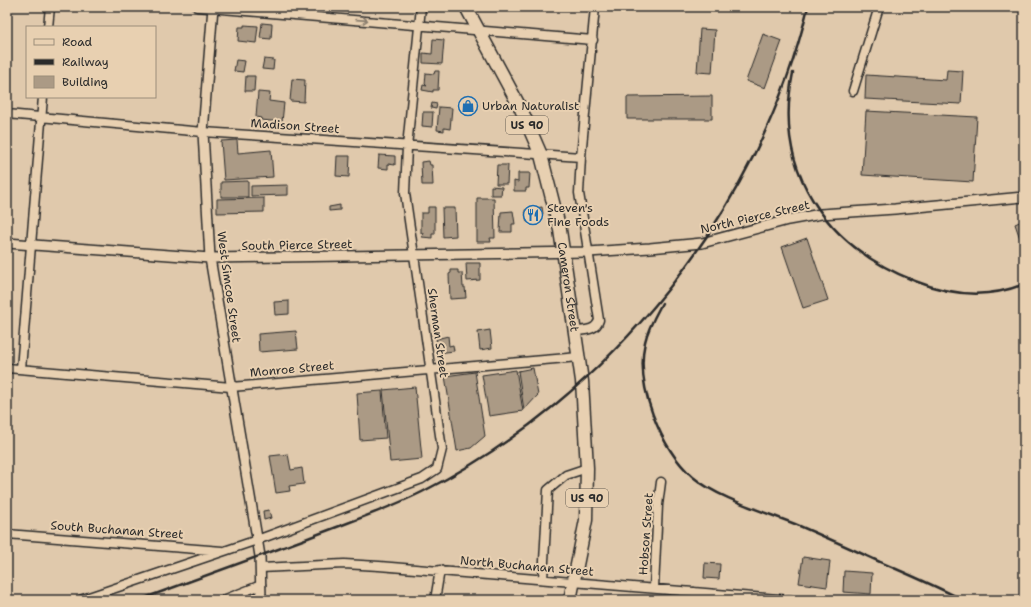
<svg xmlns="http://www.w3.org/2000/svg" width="1031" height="607" viewBox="0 0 1031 607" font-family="'Shantell Sans',sans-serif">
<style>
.building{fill:#ab9a85;stroke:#2b2b2b}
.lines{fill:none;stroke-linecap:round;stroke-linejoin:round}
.minor-casing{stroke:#2b2b2b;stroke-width:11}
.tertiary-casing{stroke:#2b2b2b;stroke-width:12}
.primary-casing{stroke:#2b2b2b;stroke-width:15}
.minor{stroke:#e8d0b1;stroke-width:8}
.tertiary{stroke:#e8d0b1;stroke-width:9}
.primary{stroke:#e8d0b1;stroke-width:12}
.rail{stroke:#2b2b2b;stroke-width:2.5}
.oneway{stroke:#8a7e6e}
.labels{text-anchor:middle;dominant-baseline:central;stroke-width:4;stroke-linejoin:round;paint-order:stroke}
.shield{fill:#e8d0b1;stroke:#645c53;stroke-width:1}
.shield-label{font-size:11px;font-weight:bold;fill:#2b2b2b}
.poi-label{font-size:12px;fill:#2b2b2b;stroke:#e8d0b1;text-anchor:start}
.street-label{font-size:12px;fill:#2b2b2b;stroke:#e8d0b1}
</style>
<rect width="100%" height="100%" fill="#e0c9ac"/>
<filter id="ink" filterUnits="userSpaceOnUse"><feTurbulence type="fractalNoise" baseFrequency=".025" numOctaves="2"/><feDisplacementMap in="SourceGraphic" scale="8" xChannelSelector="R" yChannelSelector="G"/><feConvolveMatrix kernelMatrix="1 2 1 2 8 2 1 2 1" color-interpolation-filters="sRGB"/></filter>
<g filter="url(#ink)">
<path class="building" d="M262 23 272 24 271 39 260 38Z
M244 25 258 26 256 43 238 41 239 27H244Z
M700 29 715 30 712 73 697 72Z
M763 34 782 41 765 88 746 81Z
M433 39 444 40 442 64 423 63V53L432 54Z
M264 59 274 60 273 70 262 69Z
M236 60 245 61 243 72 234 71Z
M947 70 963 71 961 104 865 99 866 75 946 80Z
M435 71H439L438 90H433V92L422 90 423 85 427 86 425 84 426 73 434 74Z
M246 76H255L254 91H245Z
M292 79 305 80 304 102 290 101Z
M258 92 270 93 269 101 284 103 282 122 261 120V118L256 117Z
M712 96V119H627V97Z
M432 103 437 104 436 109 431 108Z
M439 107 452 108 450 129 444 128V131L437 130Z
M866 111 977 117 973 182 862 175Z
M423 112H433L432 127 422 126Z
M237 140 238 153 271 150 273 177 224 180 221 141Z
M379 155 395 156V165L388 164V169L378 168Z
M337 156H350L349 177 336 176Z
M429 161 430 165H432L433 185H422L421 162Z
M497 165H508L507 184H496Z
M518 173H530L529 188H526V191H514V181L518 182Z
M248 181V197H221V182Z
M288 185V195L251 196V186Z
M491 186 502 187 501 195H491Z
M264 198V212L217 213V199Z
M477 198H494L495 238H490L491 242H477Z
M340 205V210L329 211V207Z
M428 207H435V234H432V238L422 237 423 233H421V213H428Z
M542 207 543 214 537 216 534 221 527 222 525 210Z
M442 208H455L456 236 443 237Z
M513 211 515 224H512V232H500L501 212Z
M1024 220V250L1015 224Z
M807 238 828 300 803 308 782 247Z
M466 263H480V280L467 281Z
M451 270H458V273H462L463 287H465L466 298 450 299 449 274 451 273Z
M289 301V314L275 315 274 302Z
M490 330 492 348 480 350 478 332Z
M296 331 298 349 259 352 258 334Z
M448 336 449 346 453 345 454 351 438 353 436 339Z
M533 368 538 395 524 410 518 371Z
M516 370 523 411 489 416 482 375Z
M475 372 485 436 471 448 457 451 445 376Z
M415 387 422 459 390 462 383 390Z
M382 391 386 438 360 440 357 393Z
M288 454 291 470 302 468 304 484 289 486 290 491 276 493 270 456Z
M269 510 271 518 264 520 263 511Z
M803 557 830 561 827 587 799 583Z
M705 563 720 564 719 579 704 578Z
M844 571 872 573 871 594 843 592Z"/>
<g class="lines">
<g class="minor-casing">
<path id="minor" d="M197 7 593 40
M48 27 50 7
M853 91 879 7
M7 114 203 132 581 157
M575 331C584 330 596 331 599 320L579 193 581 157 595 7
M7 368 231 387 579 357
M21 369 43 97
M7 534 222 551
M261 568 344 564 379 566 791 600
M543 579 548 490 566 475 587 468
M654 588 658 505 661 482
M80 600 257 540 422 479 437 469 442 449 405 193 407 147 421 7
M223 600 261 585
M435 600 440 570
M692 600 694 592"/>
</g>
<g class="tertiary-casing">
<path id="tertiary" d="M213 7 203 132 210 258 260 556 261 600
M7 243 210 258 588 252 650 248 702 243 788 220 821 214 895 209 1024 197"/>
</g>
<g class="primary-casing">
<g id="primary">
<path id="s1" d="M466 7 521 109 541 155 560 230 582 381 587 468 586 520 570 600"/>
</g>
</g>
<use href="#minor" class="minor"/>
<use href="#tertiary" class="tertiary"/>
<use href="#primary" class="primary"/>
<path class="rail" d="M793 73C773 170 825 246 915 281 950 295 988 299 1024 284
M662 303C655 316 648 328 645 342 635 385 660 448 693 477 719 499 763 511 795 524 823 536 852 549 880 562 908 574 936 586 963 600
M139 600C196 579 252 559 308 538 346 523 386 510 422 492 610 397 759 212 808 7"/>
</g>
<defs><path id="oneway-shaft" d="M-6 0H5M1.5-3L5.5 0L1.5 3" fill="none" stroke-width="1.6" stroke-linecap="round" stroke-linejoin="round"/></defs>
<use class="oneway" href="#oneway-shaft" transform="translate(362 20) rotate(4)"/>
</g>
<defs>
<g id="shop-ring" transform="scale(1)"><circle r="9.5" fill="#e8d0b1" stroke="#1f6fb2" stroke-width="1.5"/><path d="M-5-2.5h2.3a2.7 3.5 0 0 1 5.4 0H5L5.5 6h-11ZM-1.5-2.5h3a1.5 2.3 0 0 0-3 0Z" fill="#1f6fb2"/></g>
<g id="restaurant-ring" transform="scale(1)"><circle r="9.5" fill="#e8d0b1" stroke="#1f6fb2" stroke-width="1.5"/><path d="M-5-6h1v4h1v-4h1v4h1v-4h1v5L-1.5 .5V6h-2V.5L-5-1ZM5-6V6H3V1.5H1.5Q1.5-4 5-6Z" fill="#1f6fb2"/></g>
</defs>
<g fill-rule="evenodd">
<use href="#shop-ring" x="468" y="106"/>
<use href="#restaurant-ring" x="533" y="215"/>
</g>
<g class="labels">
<g class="shield">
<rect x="506" y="116" width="42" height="18" rx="3"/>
<rect x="566" y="489" width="42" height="18" rx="3"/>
</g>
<g class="shield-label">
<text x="527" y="125">US 90</text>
<text x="587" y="498">US 90</text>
</g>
<g class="poi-label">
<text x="482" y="106">Urban Naturalist</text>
<text x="547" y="208">Steven's<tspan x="547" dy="14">Fine Foods</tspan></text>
</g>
<g class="street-label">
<text transform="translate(295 126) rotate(4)">Madison Street</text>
<text transform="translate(755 217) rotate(-13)">North Pierce Street</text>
<text transform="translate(297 245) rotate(-1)">South Pierce Street</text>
<text transform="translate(229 287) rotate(82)">West Simcoe Street</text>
<text stroke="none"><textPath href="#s1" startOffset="301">Cameron Street</textPath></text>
<text transform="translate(438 333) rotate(82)">Sherman Street</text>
<text transform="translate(292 369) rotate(-5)">Monroe Street</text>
<text transform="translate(117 530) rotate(4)">South Buchanan Street</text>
<text transform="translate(646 534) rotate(-86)">Hobson Street</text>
<text transform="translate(527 566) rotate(5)">North Buchanan Street</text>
</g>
</g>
<rect width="1031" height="607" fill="none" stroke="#e8d0b1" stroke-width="24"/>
<rect x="12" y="12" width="1007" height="583" fill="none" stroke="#2b2b2b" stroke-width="1.5" filter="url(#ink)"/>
<rect x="26" y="26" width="130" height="72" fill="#e8d0b1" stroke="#9c8e7b"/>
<rect x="34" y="39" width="20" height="6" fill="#e8d0b1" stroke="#9c8e7b"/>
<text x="62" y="46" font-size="12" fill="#2b2b2b">Road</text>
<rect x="34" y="59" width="20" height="6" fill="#2b2b2b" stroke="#9c8e7b"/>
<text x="62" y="66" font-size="12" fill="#2b2b2b">Railway</text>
<rect x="34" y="76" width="20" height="12" fill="#ab9a85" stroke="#9c8e7b"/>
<text x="62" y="86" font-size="12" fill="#2b2b2b">Building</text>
</svg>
